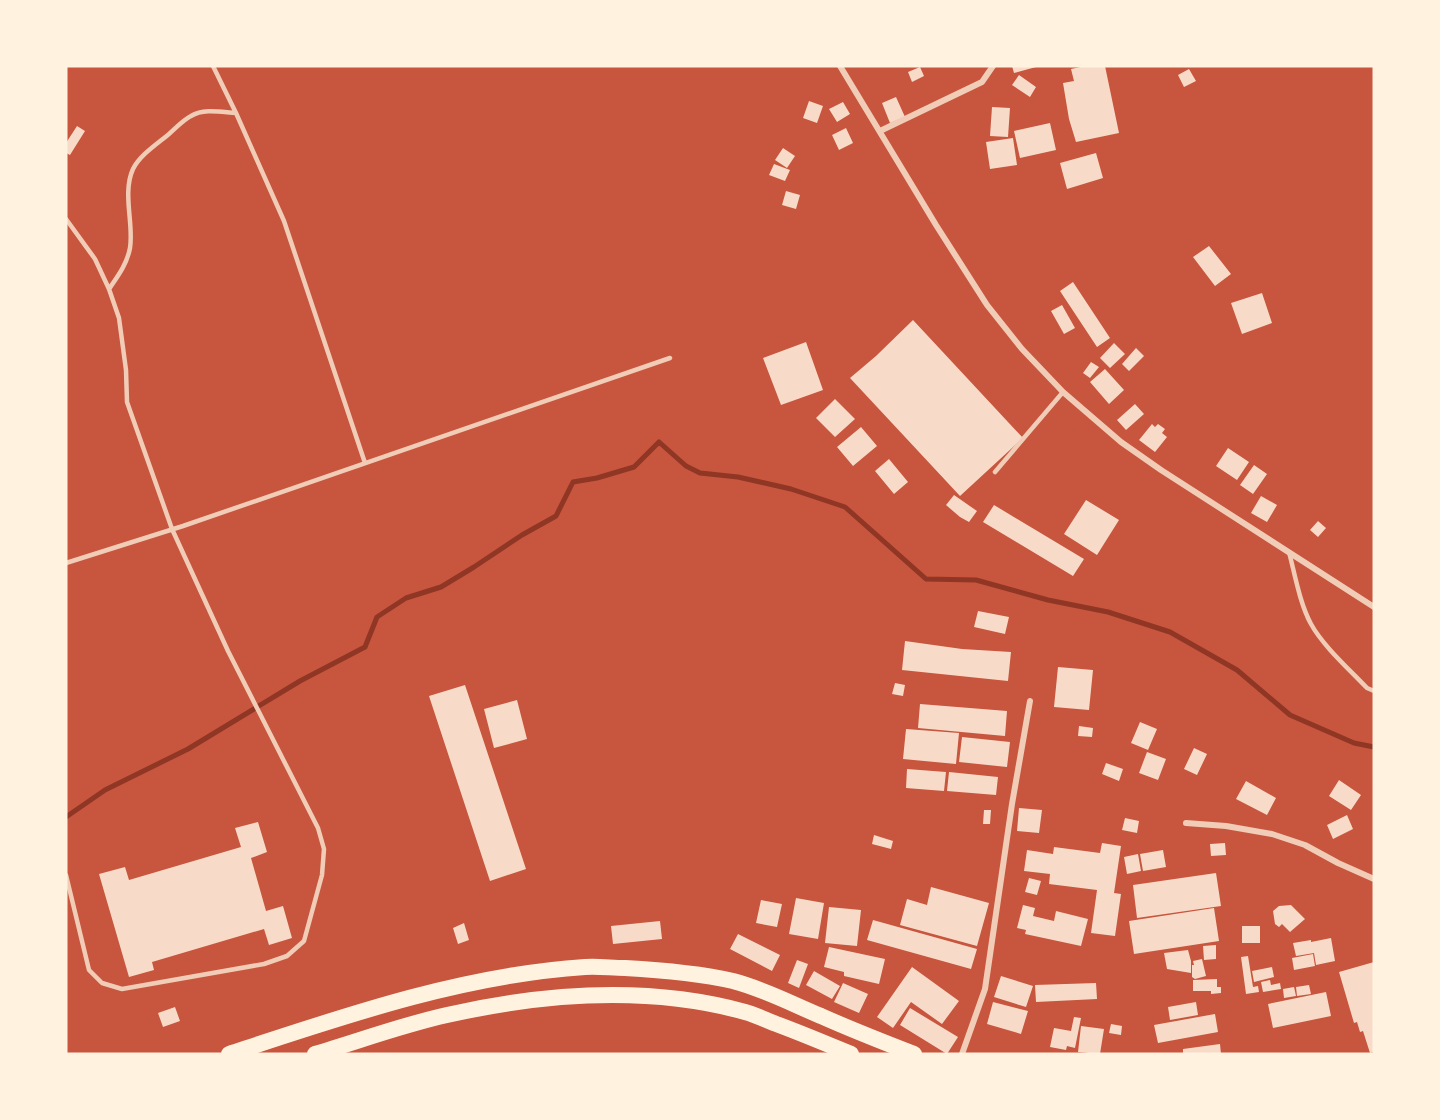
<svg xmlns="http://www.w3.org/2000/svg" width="1440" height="1120" viewBox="0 0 1440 1120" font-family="Ubuntu,sans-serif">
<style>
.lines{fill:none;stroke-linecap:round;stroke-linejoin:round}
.stream{stroke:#8f3625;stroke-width:5}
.building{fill:#f7dbc8}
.service{stroke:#f1ccb7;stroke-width:4.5}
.minor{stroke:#f1ccb7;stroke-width:6}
.trunk{stroke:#fff3e0;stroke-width:16}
</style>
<rect width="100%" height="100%" fill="#c8553d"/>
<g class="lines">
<path class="stream" d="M66 817 105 790 188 749 300 681 365 647 377 617 406 598 441 587 474 567 522 535 556 516 573 482 597 478 634 467 659 442 686 466 700 473 738 477 791 489 845 507 926 579 976 580 1048 600 1108 612 1170 632 1237 670 1290 715 1354 743 1374 747"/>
</g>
<path class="building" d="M1012 66H1036V67L1014 73Z
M1085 66H1105L1119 133 1076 142 1069 119 1063 83 1074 81 1071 69Z
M920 67 924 76 912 82 908 72Z
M1189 69 1196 81 1184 87 1178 75Z
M1019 75 1036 87 1030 97 1012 85Z
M896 97 905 117 890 123 882 103Z
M809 101 823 106 817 123 803 118Z
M843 102 850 114 837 122 829 109Z
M992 107 1010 108 1008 137 990 136Z
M1050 123 1056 150 1020 158 1014 131Z
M77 126 85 131 70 155 66 153V143Z
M846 128 853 143 839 150 832 135Z
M1013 138 1017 165 990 169 986 142Z
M783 148 795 156 787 168 775 160Z
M1096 153 1103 178 1067 189 1060 163Z
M774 164 790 170 785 181 769 175Z
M786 191 800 195 796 209 782 205Z
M1209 246 1231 274 1215 286 1193 257Z
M1073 282 1110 338 1097 347 1060 291Z
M1262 293 1272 323 1242 334 1231 303Z
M1062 305 1075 328 1064 334 1051 311Z
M913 320 1023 438 960 496 850 378 876 356Z
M806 342 823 390 781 405 763 358Z
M1114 343 1125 354 1110 368 1100 358Z
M1136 348 1144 356 1129 371 1122 364Z
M1091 362 1099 367 1090 378 1083 373Z
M1105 369 1124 390 1109 404 1090 382Z
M835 399 855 419 835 437 816 418Z
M1135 404 1144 414 1126 430 1117 420Z
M1152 424 1155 427 1158 424 1165 429 1162 433 1167 437 1155 452 1139 440Z
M861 427 877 446 853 466 837 447Z
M1228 448 1249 462 1237 480 1216 466Z
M889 459 908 482 894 494 875 471Z
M1254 465 1267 474 1253 494 1240 485Z
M954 495 977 511 969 522 960 517 946 505Z
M1261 496 1277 505 1267 522 1251 513Z
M1086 500 1119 520 1097 555 1064 534Z
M994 505 1084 559 1073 576 983 522Z
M1318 521 1326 528 1318 537 1310 530Z
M978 611 1009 617 1005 634 974 627Z
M905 641 962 649 1011 652 1008 681 902 670Z
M1058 667 1093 670 1089 710 1054 707Z
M895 683 905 685 903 696 892 694Z
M465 685 526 869 490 881 429 696Z
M517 700 527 739 494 748 484 709Z
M920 704 1007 711 1005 736 918 728Z
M1140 722 1157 729 1148 750 1131 743Z
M1079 726 1093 728 1092 737 1078 736Z
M906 729 959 733 956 764 903 759Z
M962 737 1010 742 1007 767 959 762Z
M1194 748 1207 754 1197 775 1184 769Z
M1147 752 1166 759 1158 780 1139 773Z
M1106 763 1123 769 1119 781 1102 774Z
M907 769 946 772 944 791 906 788Z
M949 772 998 777 996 795 947 791Z
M1339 780 1361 795 1351 810 1329 796Z
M1246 781 1276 798 1267 815 1236 799Z
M1019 808 1042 810 1039 833 1017 831Z
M984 810H991L990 824H983Z
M1347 815 1353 829 1333 839 1327 825Z
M1125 818 1139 821 1137 833 1122 830Z
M258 822 267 852 251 858 266 911 283 906 292 938 269 945 264 929 152 962 154 970 129 977 99 874 125 867 129 880 241 847 235 828Z
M874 835 893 841 891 849 872 844Z
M1102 843 1121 846 1114 893 1121 894 1115 936 1091 933 1097 890 1049 884 1050 874 1024 871 1027 850 1053 854 1054 847 1100 853Z
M1225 843 1226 855 1211 856 1210 844Z
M1163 850 1166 867 1143 871 1140 854Z
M1138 854 1141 871 1127 874 1124 857Z
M1216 873 1221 906 1137 918 1133 885Z
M1029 878 1041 881 1037 895 1025 892Z
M931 887 989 903 977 946 900 925 907 899 927 905Z
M796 898 824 903 818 939 789 934Z
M761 900 782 904 777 927 756 923Z
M1023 905 1035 908 1033 916 1054 921 1056 911 1088 919 1081 946 1025 934 1026 930 1017 928Z
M1291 905 1305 919 1290 932 1282 924 1279 927 1275 924 1273 911 1279 906Z
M829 907 861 910 857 946 825 943Z
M1214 908 1219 941 1134 954 1129 921Z
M873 920 977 949 971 969 867 940Z
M660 921 662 939 613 944 611 926Z
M464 923 469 940 458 944 453 928Z
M1242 926H1260V943H1242Z
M738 934 780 955 772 971 730 949Z
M1331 938 1335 961 1316 965 1314 953 1296 956 1293 943 1311 940V942Z
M1216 945V959L1204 960 1203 946Z
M829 947 885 959 879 984 844 976V972L824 967Z
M1188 950 1191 961V973L1167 969 1164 953Z
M1313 954 1315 966 1294 970 1292 958Z
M1248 956 1253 987 1258 986 1259 992 1246 994 1241 957Z
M1202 959 1206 976 1195 979 1192 977V965H1194L1193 961Z
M797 960 808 964 799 988 788 983Z
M1374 962V1052L1370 1053 1363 1031 1360 1032 1357 1022 1354 1023 1339 972Z
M912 967 959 1001 942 1024 911 1002 893 1028 877 1017Z
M1272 967 1274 977 1254 982 1252 971Z
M814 971 840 986 832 999 806 985Z
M1001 976 1033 986 1026 1007 994 997Z
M1217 979V987H1221V993L1211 994V991H1193V980Z
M1270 980 1271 985 1280 983 1281 989 1263 992 1261 982Z
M843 983 868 994 859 1013 834 1002Z
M1096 983 1097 999 1036 1002 1035 985Z
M1309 985 1311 994 1297 996 1296 987Z
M1294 987 1296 996 1284 998 1283 989Z
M1326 992 1331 1016 1273 1028 1268 1004Z
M993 1002 1028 1011 1021 1034 987 1024Z
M1196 1002 1198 1015 1170 1020 1168 1007Z
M175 1007 180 1021 163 1027 158 1013Z
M910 1008 958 1037 947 1054 900 1025Z
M1215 1014 1218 1032 1158 1043 1154 1025Z
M1074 1017 1081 1018 1075 1048 1067 1046 1066 1050 1050 1047 1054 1028 1071 1031Z
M1111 1024 1122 1026 1121 1035 1109 1033Z
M1081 1026 1104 1029 1100 1054 1078 1052Z
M1220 1044 1221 1054H1183V1049Z"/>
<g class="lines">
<path class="service" d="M213 66 236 113 284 221 365 463
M66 219 95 259 109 289 119 318 126 370 127 402 172 529 228 651 318 828 324 849 322 875 304 941 287 956 264 964 122 989 102 983 89 970 66 875
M109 289C118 276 127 264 130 248 134 224 122 193 133 169 140 155 157 144 169 134 176 128 183 120 191 116 204 108 221 112 236 113
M995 472 1063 392
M1289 552C1295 575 1300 604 1311 624 1323 646 1350 670 1367 688L1374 691
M66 563 183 526 670 358"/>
<path class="minor" d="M840 66 936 225 987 305 1022 349 1063 392 1121 442 1161 470 1374 607
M880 131 982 82 993 66
M1186 823 1226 826 1272 834 1305 845 1338 863 1374 879
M962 1054 985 989 1012 804 1030 701"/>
<path class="trunk" d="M229 1054C344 1016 463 975 585 967 598 966 612 968 625 968 662 970 698 973 733 981 764 989 792 1004 821 1016 852 1030 883 1042 914 1054
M315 1054C359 1041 402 1025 447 1015 545 993 647 985 745 1012 756 1015 768 1021 779 1025 803 1034 827 1044 851 1054"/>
</g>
<rect width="1440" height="1120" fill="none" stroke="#fff3e0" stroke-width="135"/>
</svg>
